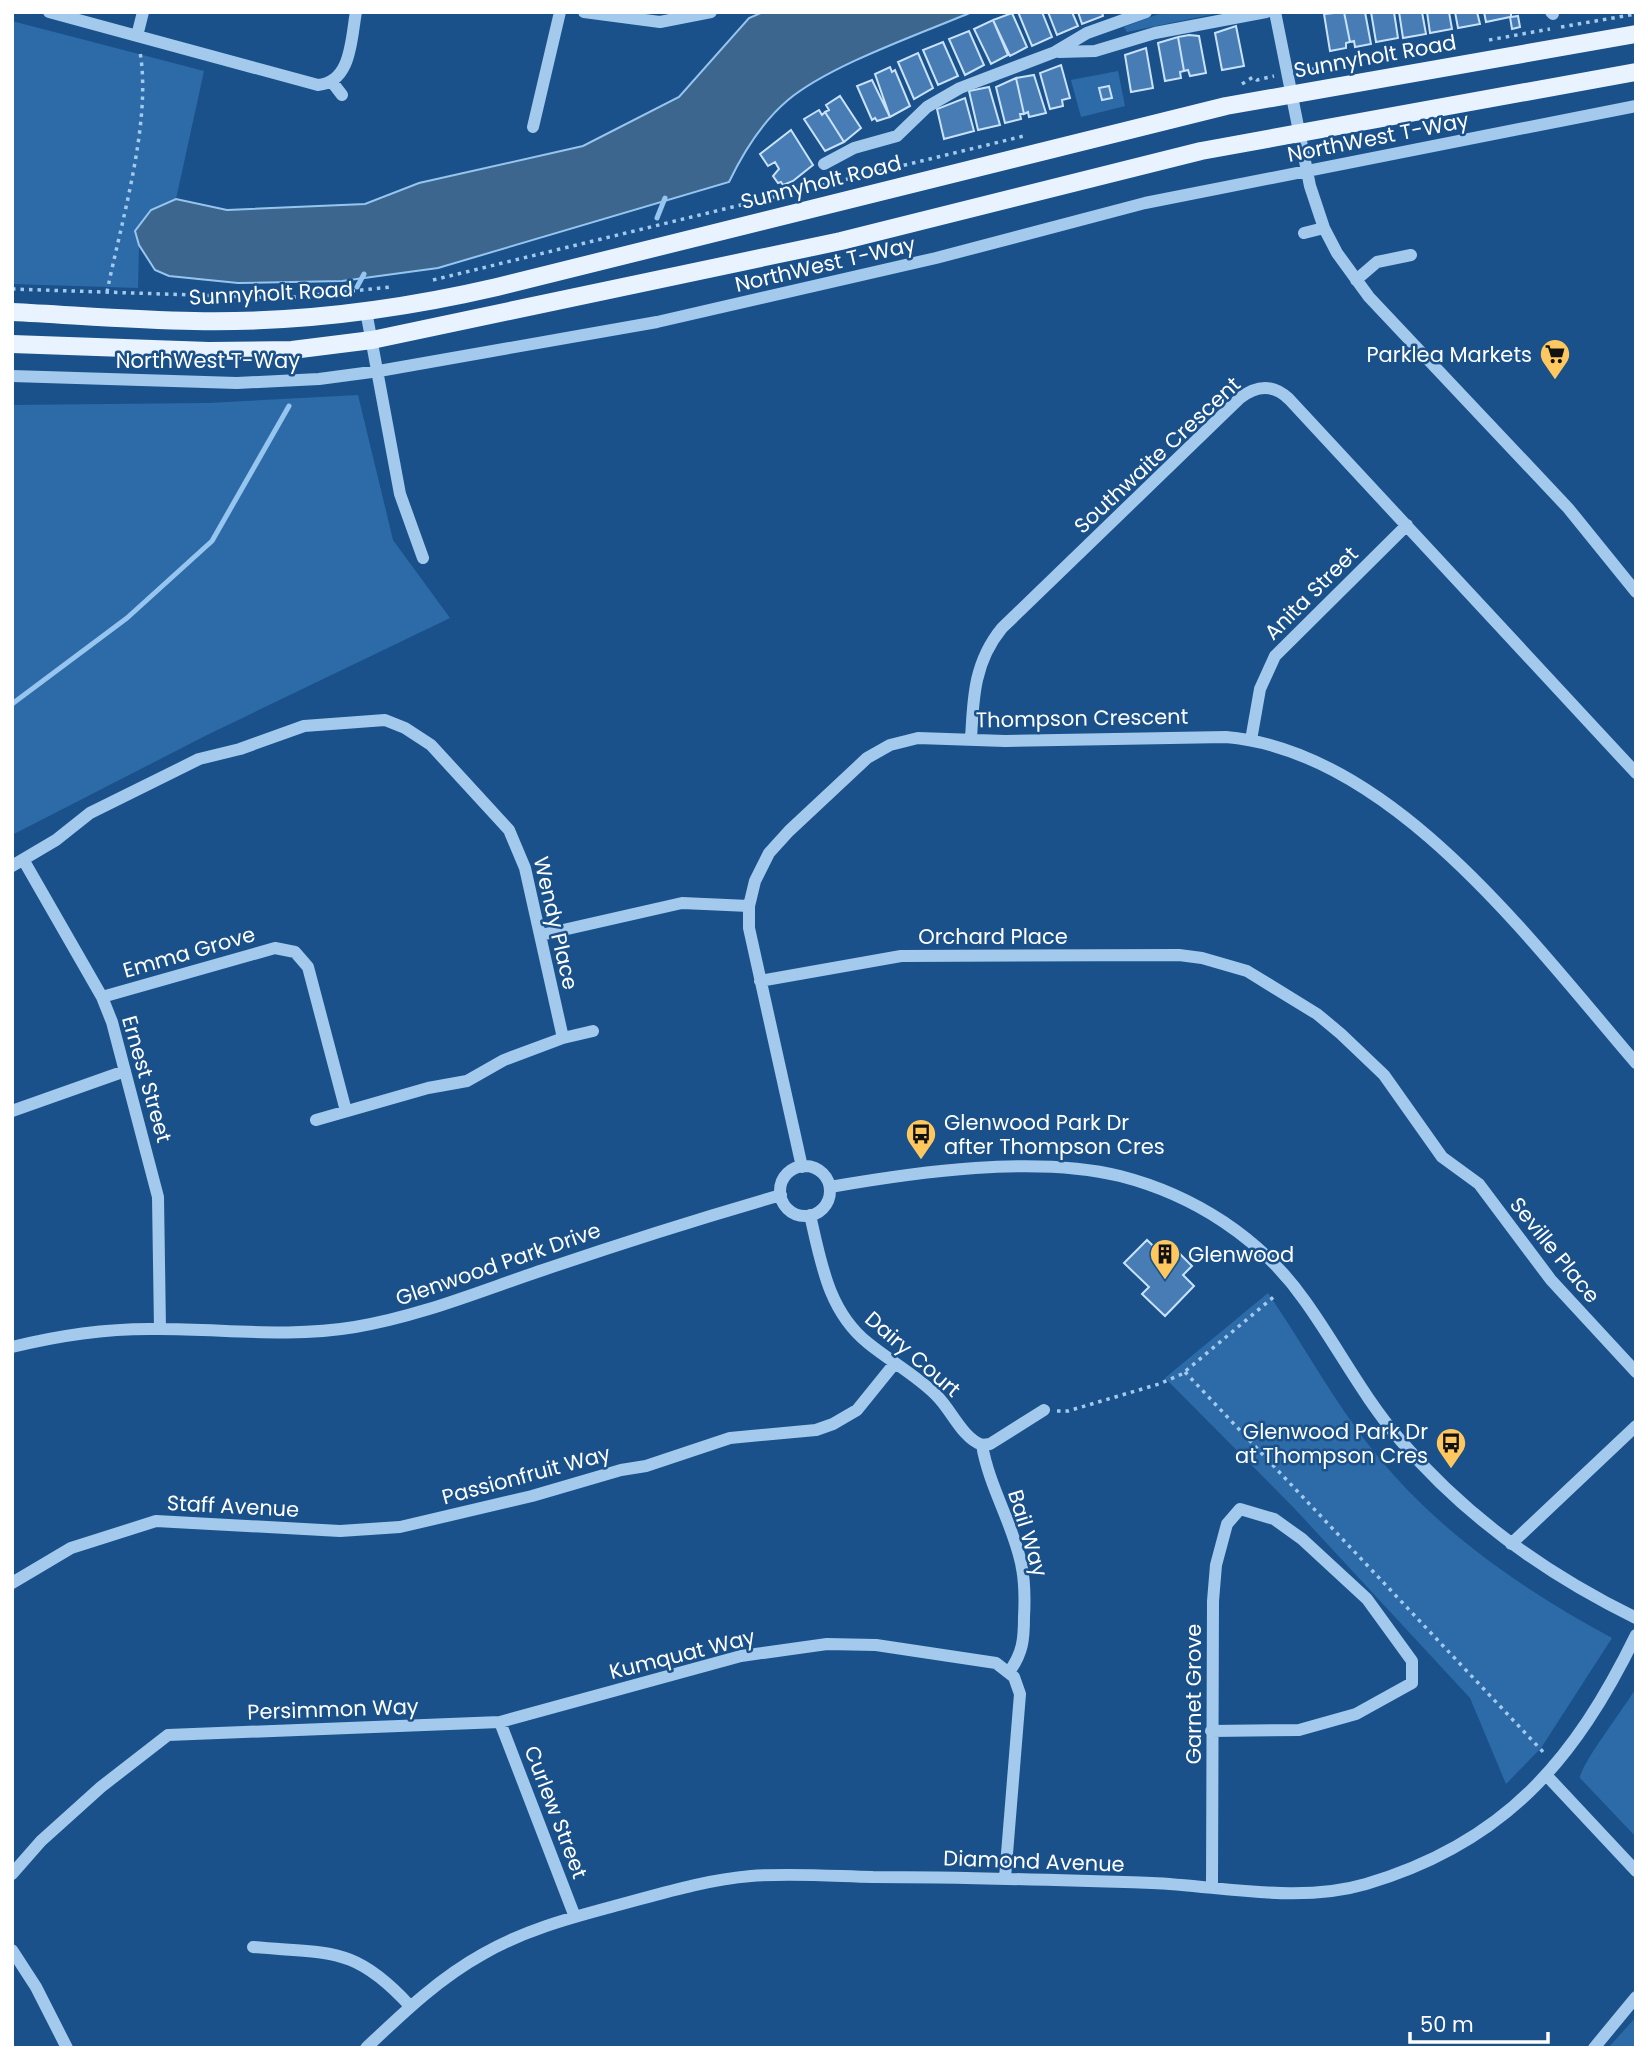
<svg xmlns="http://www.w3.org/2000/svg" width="1648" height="2060" viewBox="0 0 1648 2060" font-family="Poppins,sans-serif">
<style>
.green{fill:#2d6ba8}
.water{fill:#3d668e;stroke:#96c5ef;stroke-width:2}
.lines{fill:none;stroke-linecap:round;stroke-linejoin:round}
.stream{stroke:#96c5ef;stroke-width:5}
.building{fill:#477db4;stroke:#c9e2f9;stroke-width:2}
.path{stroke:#a3c9ed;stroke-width:3.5;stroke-dasharray:3.5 5;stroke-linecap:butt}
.minor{stroke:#a3c9ed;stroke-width:12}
.major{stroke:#e9f3ff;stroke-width:18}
.labels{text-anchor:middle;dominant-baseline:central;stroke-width:5;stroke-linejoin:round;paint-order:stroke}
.street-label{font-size:21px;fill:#fff;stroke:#1a518a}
.poi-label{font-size:21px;fill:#fff;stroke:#1a518a;text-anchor:end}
</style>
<rect width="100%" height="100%" fill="#1a518a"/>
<path class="green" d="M1164 12H1224L1127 32 1124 27Z
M12 21 204 71 176 199 151 210 135 231 139 245 138 288 12 284Z
M1118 71 1125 106 1081 117 1071 80Z
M358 395 393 540 450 618 209 734 12 835V405L208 403Z
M1268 1293C1303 1344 1333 1400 1371 1448 1434 1529 1523 1590 1612 1638L1541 1748 1506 1784 1470 1698 1294 1508 1165 1378Z
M1636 1688V1837L1580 1778C1581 1764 1625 1707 1636 1688Z
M1636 2017V2048H1608Z"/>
<path class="water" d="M763 12H972C920 34 830 65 788 100 763 121 743 153 729 182L438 268 342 281 238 283 169 276 155 270 139 245 135 231 151 210 176 199 227 210 365 204 419 183 583 146 679 97 749 18Z"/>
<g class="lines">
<path class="stream" d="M657 218 665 198
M357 287 364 274
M12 704 127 618 212 541 289 406"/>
</g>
<path class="building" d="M1018 12H1042L1052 37 1032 46Z
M1048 12H1072L1078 26 1057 35Z
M1078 12H1102L1103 16 1082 24Z
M1344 12H1365L1371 44 1355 47 1354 41 1350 42Z
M1344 12 1350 42 1346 43V48L1330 51 1324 14Z
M1371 12H1394L1398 38 1376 42Z
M1399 12H1422L1426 34 1403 38Z
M1427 12H1449L1452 29 1430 33Z
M1455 12H1477L1480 24 1458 28Z
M1484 12H1511V17L1518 16 1520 27 1512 29 1510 17 1486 22Z
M1012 13 1027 47 1010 56 993 20Z
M993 20 1008 55 991 64 974 29Z
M1236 26 1244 66 1222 70 1215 33Z
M969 31 984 65 965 75 949 39Z
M1189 35 1199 36 1206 73 1190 76 1188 70 1184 71 1178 37Z
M1178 37 1184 71 1180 72 1181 78 1165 81 1158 43Z
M943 42 958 76 938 85 923 50Z
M1146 48 1153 88 1131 92 1125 55Z
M918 53 933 88 914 99 898 62Z
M1061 65 1070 98 1062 100 1063 106 1050 109 1040 73Z
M890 67 892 72 895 70 910 106 890 117 875 74Z
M1034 75 1046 113 1029 117 1028 112 1024 114 1016 78Z
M1016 78 1024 114H1020L1021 119 1005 123 996 87Z
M872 80 890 117 877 121 875 118 872 120 857 86Z
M1109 86 1112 98 1102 100 1099 88Z
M989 87 1000 125 978 130 969 91Z
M840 96 861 128 844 142 825 112 829 110 826 105Z
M965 98 974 131 944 139 937 109Z
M819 110 822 115 825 112 844 142 825 151 804 119Z
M791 130 813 165 793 181 783 185 781 182 778 183 773 176 779 169 775 162 768 166 760 154Z
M1147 1240 1167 1259 1176 1250 1192 1266 1183 1275 1194 1286 1165 1316 1142 1294 1149 1287 1124 1263Z"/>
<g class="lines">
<path class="path" d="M1561 27 1636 14
M1489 40 1550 29
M1302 71 1318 68 1323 62 1340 66
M1242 84 1253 77 1257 80 1274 76
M433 280 1024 136
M12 289 284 298 391 287
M107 292C121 222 152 122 140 52
M1185 1372 1546 1755
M1057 1411H1068L1159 1384 1182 1374 1276 1295"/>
<path class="minor" d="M49 12 318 85C352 82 351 38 356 12
M584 12 660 22 711 12
M1275 12 1310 186 1324 228 1337 253 1369 297 1568 508 1636 592
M1551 12 1553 14
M137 36 143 12
M1059 52 1095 51 1155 33 1266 12
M332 82 342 95
M533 127 560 12
M824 164 854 148 897 136 927 107 960 88 1055 52 1087 33 1146 12
M1304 233 1324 228
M1356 280 1377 262 1411 255
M366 311 400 494 423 558
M12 376 237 383 319 379 379 371 657 322 936 258 1145 203 1636 106
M971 740C973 698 974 662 1002 628L1240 398C1257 385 1273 384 1289 399L1636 773
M1251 740 1260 689 1275 656 1407 525
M24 861 102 997 112 1022 158 1197 160 1329
M12 866 56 840 90 813 199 759 240 749 304 726 385 720 405 728 431 745 509 830 525 868 563 1038 593 1031
M541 935 682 903 749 906
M760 981 901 956 1179 955 1202 958 1247 971 1317 1014 1341 1034 1384 1075 1442 1157 1479 1184 1551 1280 1636 1372
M102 997 275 948 295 952 308 967 346 1111
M12 1111 125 1071
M316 1120 428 1088 467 1081 504 1060 563 1038
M780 1191a25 25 0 1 1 50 0a25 25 0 1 1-50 0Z
M802 1167 749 928V906L755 881 769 853 789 831 867 758 890 745 918 738 1005 741 1226 737C1393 751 1534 945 1636 1063
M830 1187C916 1172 1035 1155 1120 1176 1194 1195 1261 1238 1305 1301 1338 1347 1363 1397 1401 1441 1466 1517 1546 1574 1636 1618
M810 1215C821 1262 828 1311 868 1343 890 1361 916 1375 936 1395 951 1409 962 1438 982 1445L990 1444 1044 1410
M12 1347C60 1335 110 1328 159 1329 226 1329 289 1338 355 1327 421 1316 480 1291 543 1270 622 1243 701 1218 781 1195
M982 1445C989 1486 1012 1522 1021 1563 1025 1581 1025 1599 1024 1617 1024 1639 1023 1653 1009 1672
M1511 1544 1636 1426
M12 1583 71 1548 156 1521 340 1531 400 1527 532 1496 621 1470 646 1466 730 1438 816 1430 833 1424 857 1410 895 1363
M500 1722 575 1917
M1211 1731 1299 1730 1356 1714 1412 1683V1661L1367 1599 1302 1539 1274 1519 1240 1509 1227 1524 1216 1565 1213 1601 1212 1886
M1547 1776 1636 1871
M12 1874 41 1841 101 1787 168 1735 500 1722 741 1656 827 1644 876 1645 996 1663 1014 1677 1020 1694 1005 1878
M253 1947C330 1954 354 1945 410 2006
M12 1950 36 1987 67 2048
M366 2048C403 2013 438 1979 483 1954 523 1931 566 1919 611 1907 657 1895 703 1880 751 1876 791 1873 832 1876 873 1877 966 1877 1059 1880 1152 1883 1222 1886 1298 1904 1366 1884 1505 1843 1575 1760 1636 1635
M1594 2048 1636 1997"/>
<path class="major" d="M12 312C73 315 134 320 194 321 296 323 398 310 497 287L1226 106 1636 34
M12 344 209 351 292 350 372 340 841 241 1201 151 1636 72"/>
</g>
<defs>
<g id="supermarket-pin" transform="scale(1.575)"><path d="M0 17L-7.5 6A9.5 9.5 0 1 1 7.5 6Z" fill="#ffc85f" stroke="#1a518a"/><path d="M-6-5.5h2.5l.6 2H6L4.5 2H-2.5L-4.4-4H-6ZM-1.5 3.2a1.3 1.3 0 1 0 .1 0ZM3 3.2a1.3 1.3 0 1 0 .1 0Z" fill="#111"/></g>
<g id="bus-pin" transform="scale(1.575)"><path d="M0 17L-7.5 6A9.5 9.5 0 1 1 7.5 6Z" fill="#ffc85f" stroke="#1a518a"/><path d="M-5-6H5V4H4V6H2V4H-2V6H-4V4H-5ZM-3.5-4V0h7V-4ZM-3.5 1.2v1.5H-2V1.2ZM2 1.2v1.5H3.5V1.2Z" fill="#111"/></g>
<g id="building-pin" transform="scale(1.575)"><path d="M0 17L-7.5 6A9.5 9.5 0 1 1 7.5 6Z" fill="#ffc85f" stroke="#1a518a"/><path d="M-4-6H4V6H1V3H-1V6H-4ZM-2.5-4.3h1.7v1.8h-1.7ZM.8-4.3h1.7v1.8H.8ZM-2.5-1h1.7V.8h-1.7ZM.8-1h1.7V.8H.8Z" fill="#111"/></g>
</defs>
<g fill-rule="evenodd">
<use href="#supermarket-pin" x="1555" y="354"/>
<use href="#bus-pin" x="921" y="1134"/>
<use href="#building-pin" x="1165" y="1254"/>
<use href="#bus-pin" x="1451" y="1443"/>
</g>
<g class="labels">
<g class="street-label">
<text transform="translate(1375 56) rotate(-10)">Sunnyholt Road</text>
<text transform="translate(1378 137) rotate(-11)">NorthWest T-Way</text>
<text transform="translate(821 182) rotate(-14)">Sunnyholt Road</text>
<text transform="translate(825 264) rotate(-13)">NorthWest T-Way</text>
<text transform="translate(271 293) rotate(-3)">Sunnyholt Road</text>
<text x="208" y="360">NorthWest T-Way</text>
<text transform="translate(1157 455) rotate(-43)">Southwaite Crescent</text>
<text transform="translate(1311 593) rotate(-45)">Anita Street</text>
<text transform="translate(1082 718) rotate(-1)">Thompson Crescent</text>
<text transform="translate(556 923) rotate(77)">Wendy Place</text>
<text x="993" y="936">Orchard Place</text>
<text transform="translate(189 952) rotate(-16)">Emma Grove</text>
<text transform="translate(147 1079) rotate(74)">Ernest Street</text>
<text transform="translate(1555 1250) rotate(51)">Seville Place</text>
<text transform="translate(498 1264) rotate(-19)">Glenwood Park Drive</text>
<text transform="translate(913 1354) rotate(41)">Dairy Court</text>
<text transform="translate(526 1475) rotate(-15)">Passionfruit Way</text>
<text transform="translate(233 1506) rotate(3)">Staff Avenue</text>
<text transform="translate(1028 1533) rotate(73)">Bail Way</text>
<text transform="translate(682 1654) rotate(-14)">Kumquat Way</text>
<text transform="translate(1193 1694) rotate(-90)">Garnet Grove</text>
<text transform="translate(333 1709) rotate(-2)">Persimmon Way</text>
<text transform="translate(556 1812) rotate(69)">Curlew Street</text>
<text transform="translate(1034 1861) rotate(2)">Diamond Avenue</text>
</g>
<g class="poi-label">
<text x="1532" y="354">Parklea Markets</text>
<text x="944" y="1122" text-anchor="start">Glenwood Park Dr<tspan x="944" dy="24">after Thompson Cres</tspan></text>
<text x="1188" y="1254" text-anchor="start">Glenwood</text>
<text x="1428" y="1431">Glenwood Park Dr<tspan x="1428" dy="24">at Thompson Cres</tspan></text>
</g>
</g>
<rect width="1648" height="2060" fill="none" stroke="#ffffff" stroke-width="28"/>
<path d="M1410 2032v10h138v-10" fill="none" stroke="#ffffff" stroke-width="3.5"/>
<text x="1420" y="2032" font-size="21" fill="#ffffff" stroke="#1a518a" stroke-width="5" paint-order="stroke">50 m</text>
</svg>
